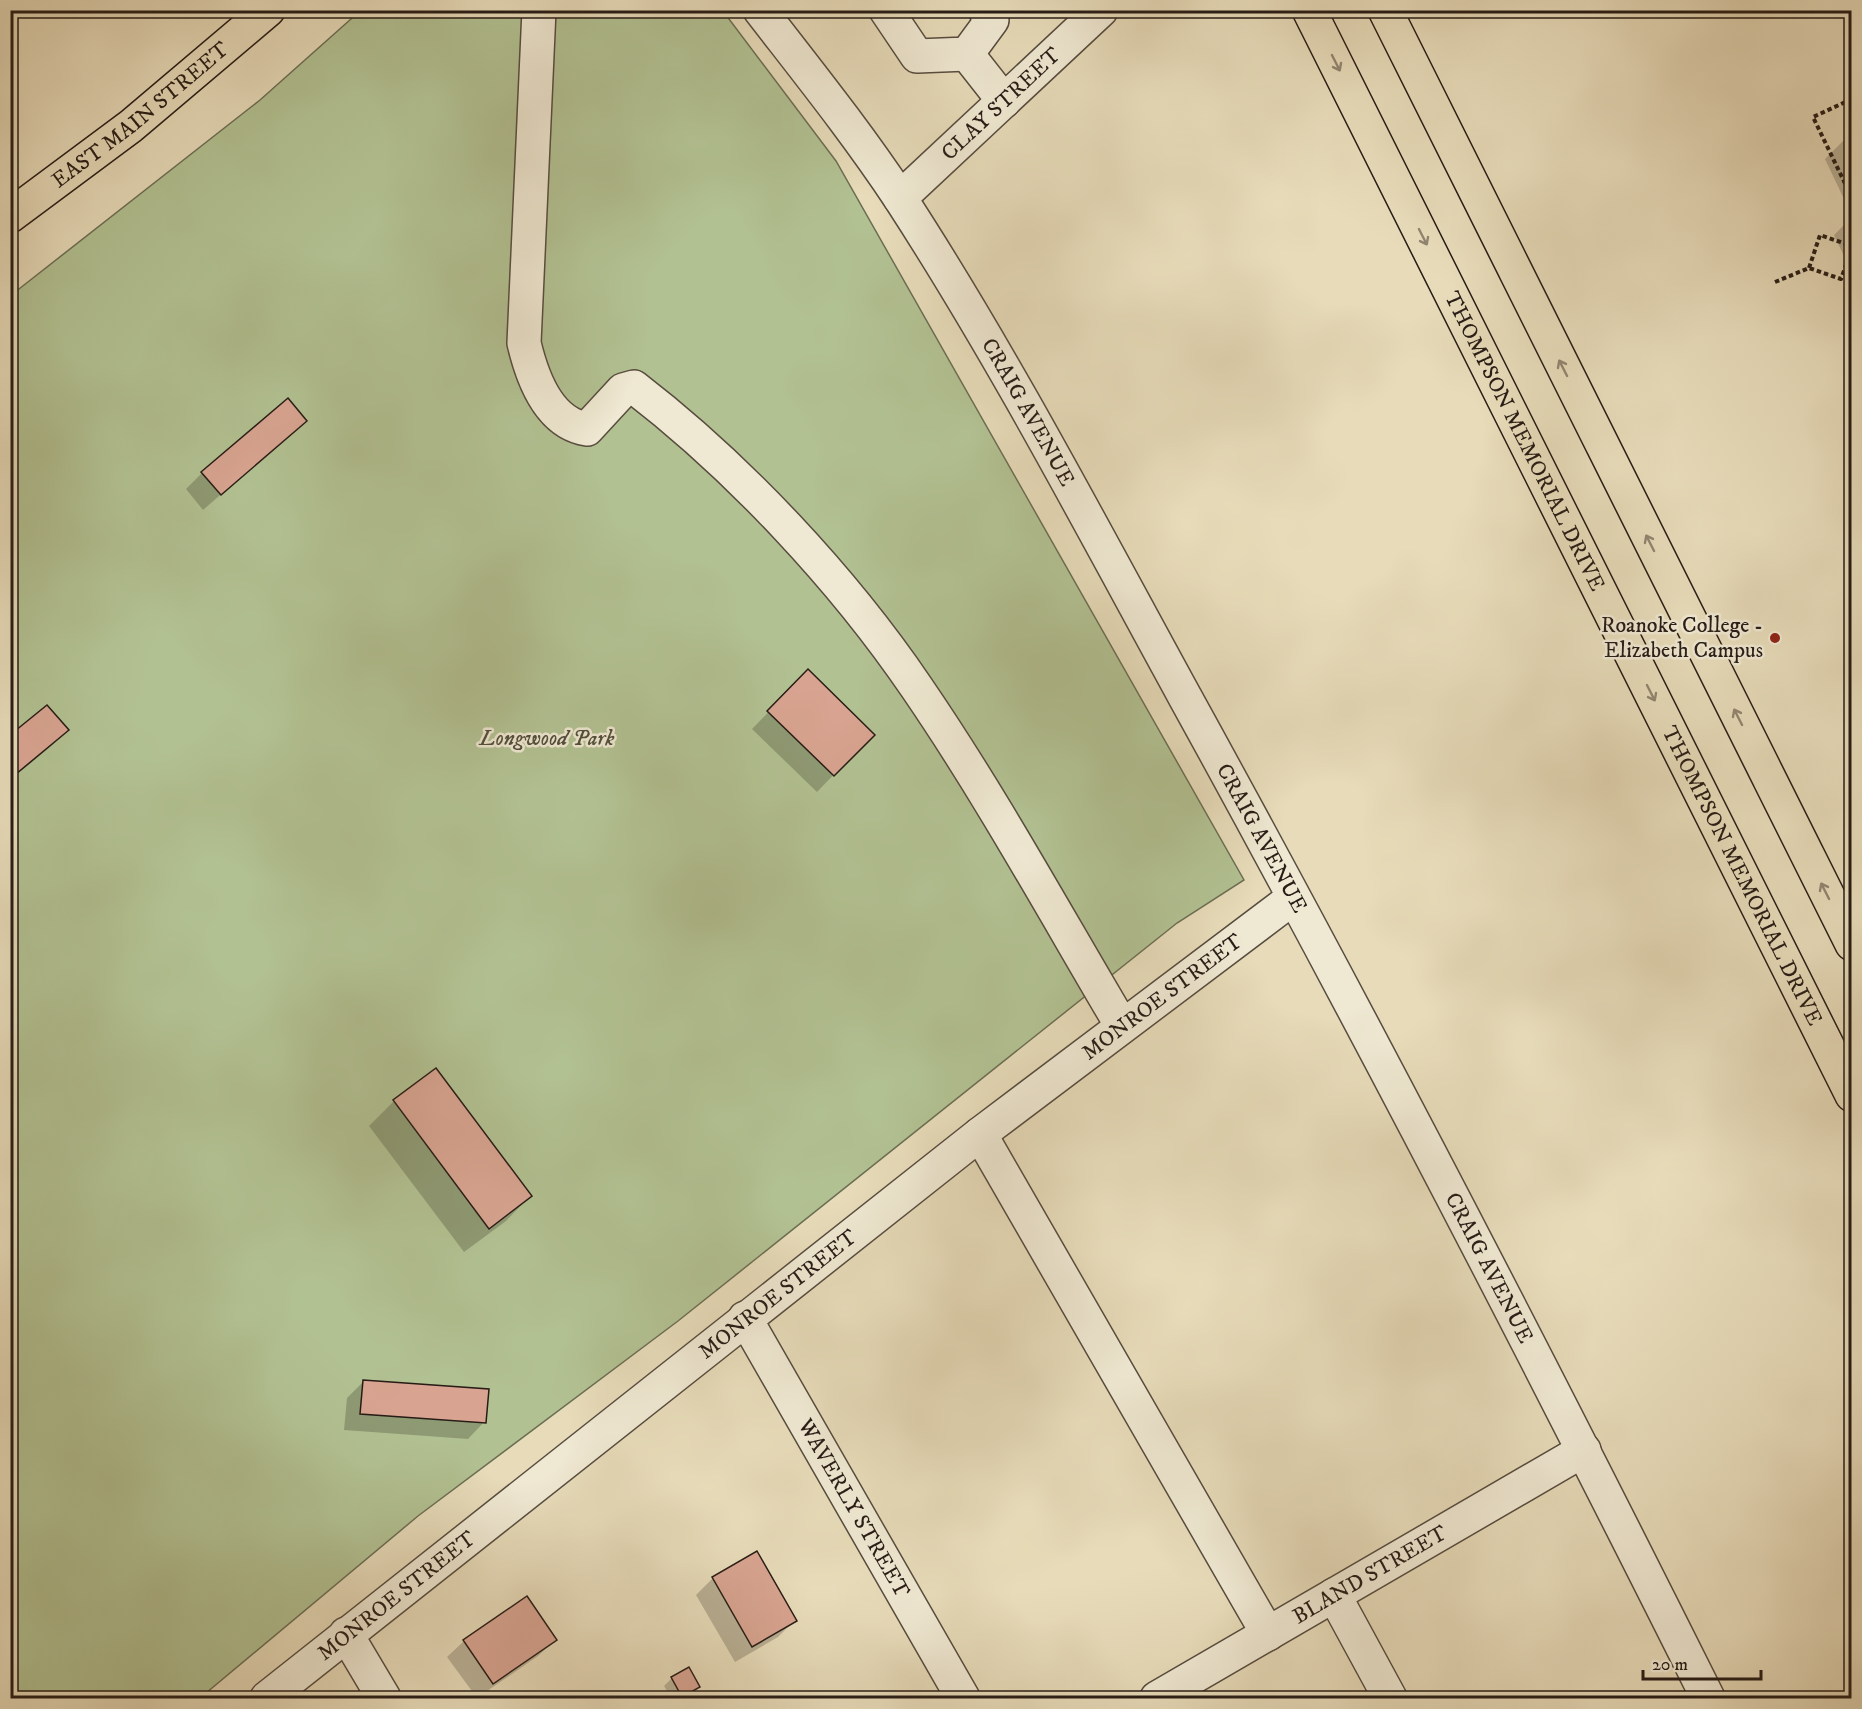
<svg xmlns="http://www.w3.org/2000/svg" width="1862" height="1709" viewBox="0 0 1862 1709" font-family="'IM FELL DW Pica',serif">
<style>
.green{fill:#b2c192;stroke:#6c6e54;stroke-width:1.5}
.shadow{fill:#0003}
.building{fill:#d8a491;stroke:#271c16;stroke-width:1.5}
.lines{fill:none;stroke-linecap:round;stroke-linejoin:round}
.minor-casing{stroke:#574c3f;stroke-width:36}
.major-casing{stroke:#271c16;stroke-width:36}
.path{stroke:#271c16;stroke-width:4;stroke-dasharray:4.5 3;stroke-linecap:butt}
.minor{stroke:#efe8d2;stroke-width:33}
.major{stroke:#e7dbb9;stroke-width:33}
.oneway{stroke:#918570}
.poi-dot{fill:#8f2418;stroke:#efe8d2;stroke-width:2}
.labels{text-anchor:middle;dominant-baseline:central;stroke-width:5;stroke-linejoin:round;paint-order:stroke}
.street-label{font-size:22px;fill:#271c16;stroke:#efe8d2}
.poi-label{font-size:22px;fill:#271c16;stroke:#efe8d2;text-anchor:end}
.park-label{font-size:22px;font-style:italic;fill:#514e3b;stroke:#efe8d2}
</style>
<rect width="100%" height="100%" fill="#e7dbb9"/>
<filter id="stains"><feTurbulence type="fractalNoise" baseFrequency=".00333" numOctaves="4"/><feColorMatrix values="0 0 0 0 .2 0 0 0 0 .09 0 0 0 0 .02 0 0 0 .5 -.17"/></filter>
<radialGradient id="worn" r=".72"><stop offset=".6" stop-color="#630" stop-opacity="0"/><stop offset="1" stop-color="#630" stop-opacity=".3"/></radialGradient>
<path class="green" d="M360 11H723L836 161 1244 880 1177 923 678 1321 418 1516 200 1698H11L10 296 260 100Z"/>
<path class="shadow" d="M1852 132V216L1825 159Z
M1852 217V273L1834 235Z
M305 421 203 510 186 489 202 473Z
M808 672 872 735 817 792 752 729Z
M67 730 50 747 10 780V737Z
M435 1070 530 1196 506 1221 464 1252 369 1126 394 1101Z
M363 1382 484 1422 468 1439 344 1430 347 1398Z
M713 1578 795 1620 778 1637 735 1662 696 1595Z
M555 1640 538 1656 477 1698 447 1657 464 1641Z
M672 1678 698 1687 684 1698H671L664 1686Z"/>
<path class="building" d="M288 398 307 421 221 495 201 472Z
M808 669 875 735 834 776 767 711Z
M47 705 69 730 10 779V735Z
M436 1068 532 1196 489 1229 393 1100Z
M363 1380 489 1389 486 1423 360 1414Z
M757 1551 797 1621 752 1647 712 1577Z
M527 1596 557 1640 493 1684 463 1640Z
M689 1667 700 1687 682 1697 671 1677Z"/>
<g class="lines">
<g class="minor-casing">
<g id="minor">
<path d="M539 10 524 343C532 377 548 423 587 429L623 390 634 387C738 467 843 579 917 688 991 796 1055 913 1122 1026"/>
<path id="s1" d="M760 10C808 72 857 133 900 198 1004 358 1093 529 1185 697 1367 1027 1540 1362 1708 1698"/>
<path d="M886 10 917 56 967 54 992 20 985 10"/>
<path d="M967 54 1004 101"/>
<path id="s2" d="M900 198 1101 10"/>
<path d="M980 1134 1268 1634"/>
<path id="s3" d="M745 1318 963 1698"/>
<path d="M1334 1595 1390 1698"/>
<path d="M346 1634 384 1698"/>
<path id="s4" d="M267 1698 980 1134 1293 898"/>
<path id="s5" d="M1157 1698 1584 1450"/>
</g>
</g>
<g class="major-casing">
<g id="major">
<path id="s6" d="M1309 10 1852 1095"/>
<path d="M1385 10 1852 944"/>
<path id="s7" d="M10 216 131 126 268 10"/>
</g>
</g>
<path class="path" d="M1852 99 1813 117 1852 198
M1809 268 1820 235 1852 246
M1775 282 1809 268 1841 279 1852 248"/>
<use href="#minor" class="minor"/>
<use href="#major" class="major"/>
</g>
<defs><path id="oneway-shaft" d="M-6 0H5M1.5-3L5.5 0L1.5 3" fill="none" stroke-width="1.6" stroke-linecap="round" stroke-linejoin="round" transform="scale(1.5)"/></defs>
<g class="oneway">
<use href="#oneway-shaft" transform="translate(1336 63) rotate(63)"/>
<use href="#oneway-shaft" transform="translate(1423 237) rotate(63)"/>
<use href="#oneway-shaft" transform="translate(1563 368) rotate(-117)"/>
<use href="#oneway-shaft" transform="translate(1650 543) rotate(-117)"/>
<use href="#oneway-shaft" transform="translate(1651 693) rotate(63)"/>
<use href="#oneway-shaft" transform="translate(1738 717) rotate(-117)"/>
<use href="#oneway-shaft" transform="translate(1825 891) rotate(-117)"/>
</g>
<circle class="poi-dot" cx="1775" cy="638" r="6"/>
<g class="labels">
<g class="street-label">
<text stroke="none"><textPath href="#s2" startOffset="138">CLAY STREET</textPath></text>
<text stroke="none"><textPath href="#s7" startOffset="165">EAST MAIN STREET</textPath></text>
<text stroke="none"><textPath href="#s1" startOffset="484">CRAIG AVENUE</textPath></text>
<text stroke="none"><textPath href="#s6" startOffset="482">THOMPSON MEMORIAL DRIVE</textPath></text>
<text stroke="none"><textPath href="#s1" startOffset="970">CRAIG AVENUE</textPath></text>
<text stroke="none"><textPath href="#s6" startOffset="968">THOMPSON MEMORIAL DRIVE</textPath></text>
<text stroke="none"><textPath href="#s4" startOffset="1137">MONROE STREET</textPath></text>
<text stroke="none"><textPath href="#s1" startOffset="1456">CRAIG AVENUE</textPath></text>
<text stroke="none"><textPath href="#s4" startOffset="651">MONROE STREET</textPath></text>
<text stroke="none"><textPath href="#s3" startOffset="219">WAVERLY STREET</textPath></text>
<text stroke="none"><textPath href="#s5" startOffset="246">BLAND STREET</textPath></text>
<text stroke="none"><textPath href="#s4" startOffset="165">MONROE STREET</textPath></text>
</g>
<g class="poi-label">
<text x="1763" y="625">Roanoke College -<tspan x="1763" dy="25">Elizabeth Campus</tspan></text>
</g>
<g class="park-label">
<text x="547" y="738">Longwood Park</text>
</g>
</g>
<rect width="1862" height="1709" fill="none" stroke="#e7dbb9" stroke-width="36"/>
<rect x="12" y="12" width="1838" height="1685" fill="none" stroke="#271c16" stroke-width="3"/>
<rect x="18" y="18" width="1826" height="1673" fill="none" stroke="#271c16" stroke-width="1.5"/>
<path d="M1643 1670v9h118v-9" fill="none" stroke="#271c16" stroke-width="3"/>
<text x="1652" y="1670" font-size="18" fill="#271c16" stroke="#efe8d2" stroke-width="4.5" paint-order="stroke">20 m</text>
<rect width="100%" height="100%" filter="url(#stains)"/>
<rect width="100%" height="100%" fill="url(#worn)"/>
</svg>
